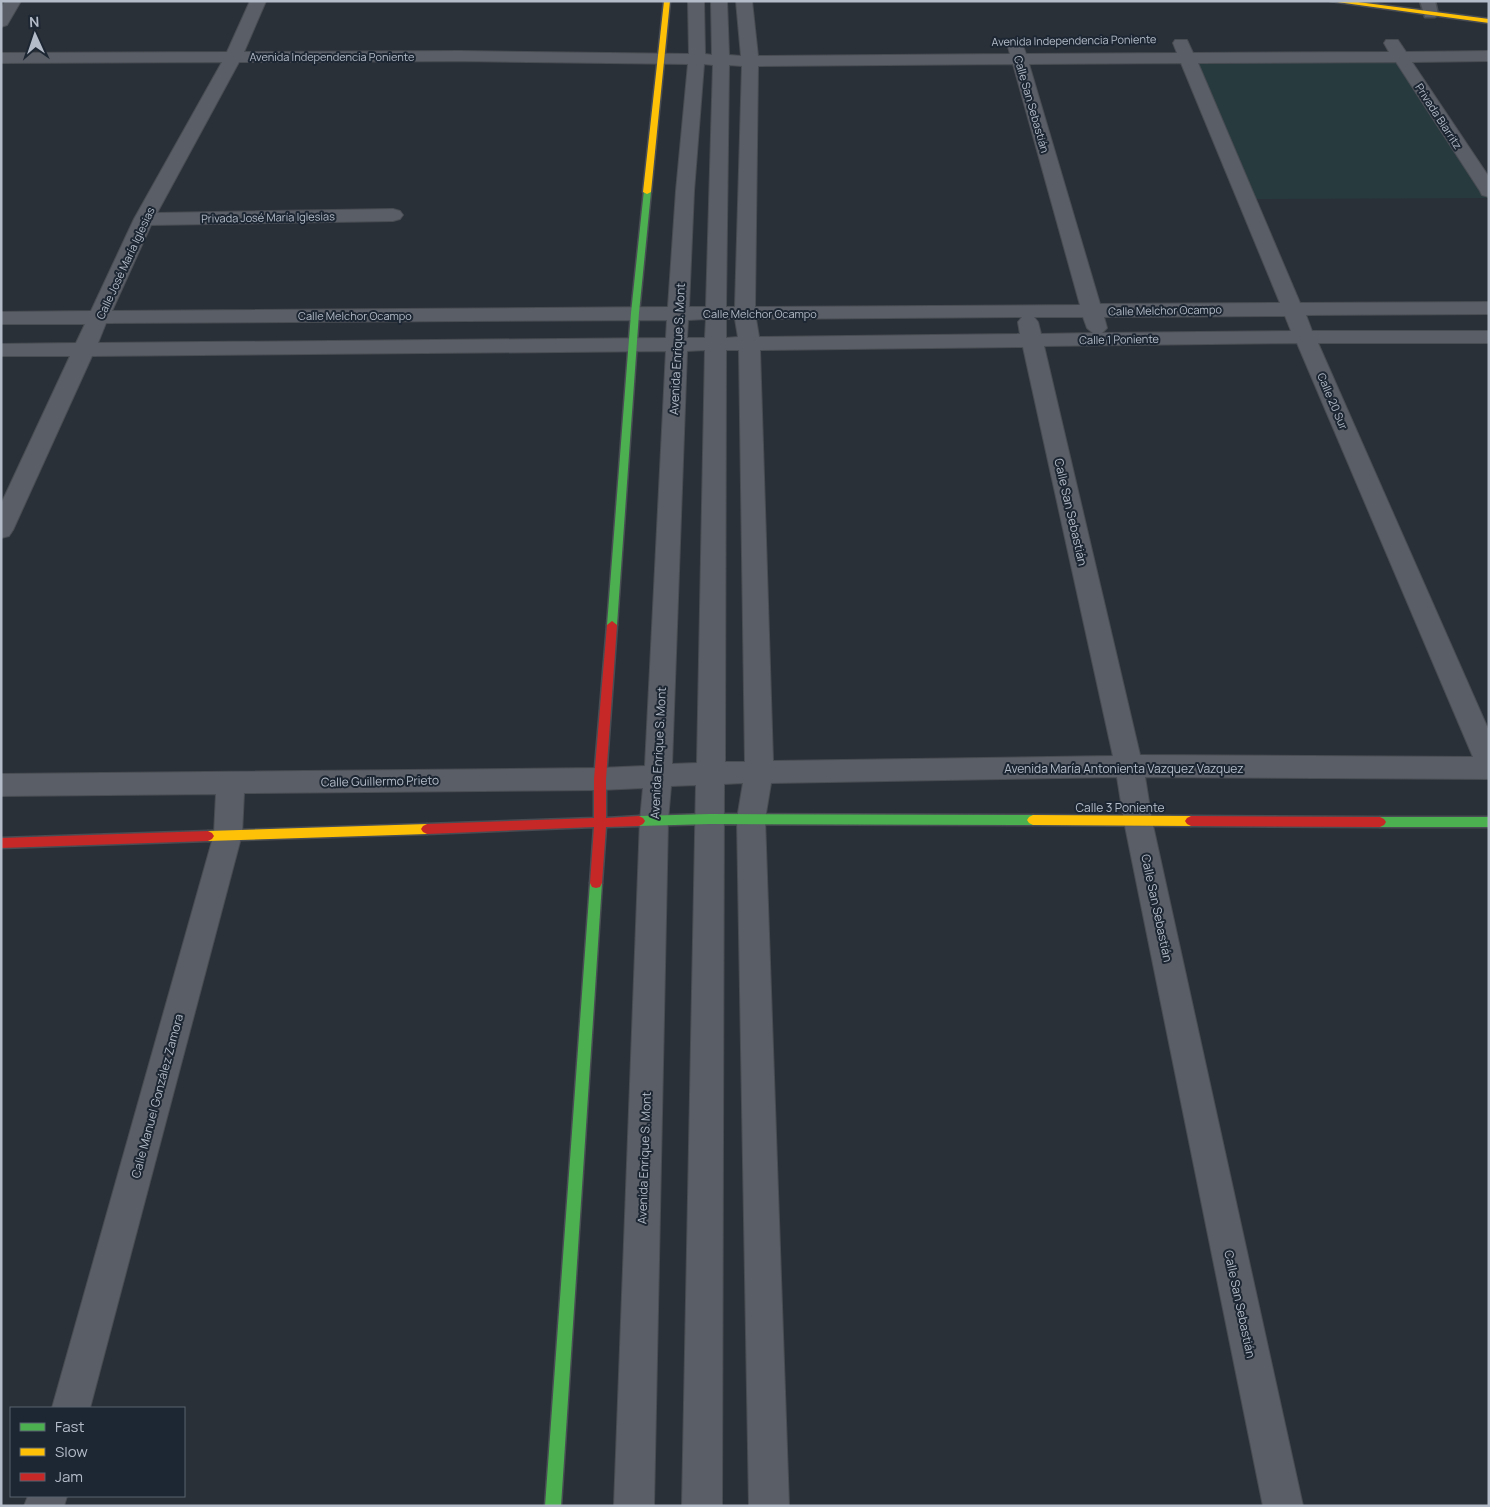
<svg xmlns="http://www.w3.org/2000/svg" width="1490" height="1507" viewBox="0 0 1490 1507" font-family="Manrope,sans-serif">
<style>
.green{fill:#273a3e}
.lines{fill:none;stroke-linecap:round;stroke-linejoin:round}
.lane-casing{stroke:#484c53;stroke-width:3}
.street-casing{stroke:#484c53;stroke-width:2}
.fast-casing{stroke:#484c53;stroke-width:3}
.slow-casing{stroke:#484c53;stroke-width:3}
.jam-casing{stroke:#484c53;stroke-width:3}
.lane{fill:#5a5e66;fill-rule:evenodd}
.street{fill:#5a5e66;fill-rule:evenodd}
.fast{fill:#4caf50;fill-rule:evenodd}
.slow{fill:#ffc107;fill-rule:evenodd}
.jam{fill:#c62828;fill-rule:evenodd}
.labels{text-anchor:middle;dominant-baseline:central;stroke-width:4;stroke-linejoin:round;paint-order:stroke}
.far-street-label{font-size:11px;fill:#b4bcc9;stroke:#1d2633}
.street-label{font-size:12px;fill:#b4bcc9;stroke:#1d2633}
</style>
<rect width="100%" height="100%" fill="#2a3038"/>
<path class="green" d="M1401 56 1489 191V198L1246 199 1187 58Z"/>
<g class="lines">
<g class="lane-casing">
<path id="lane" d="M1420 1H1435L1438 14 1435 17H1425Z"/>
</g>
<g class="street-casing">
<path id="street" d="M5 1H21L7 25 1 27V8Z
M250 1H266L244 52 460 51 689 54 688 1H704L705 54 712 55 711 1H727L729 55 741 56 736 1H752L758 56 1010 54 1007 43 1009 40H1021L1026 54 1177 53 1173 43 1175 40H1187L1193 53 1389 52 1384 43 1386 40H1398L1406 52 1489 51V61L1412 62 1489 177V197L1482 195 1480 191 1396 62 1198 63 1300 303 1489 302V314L1306 315 1312 331H1489V343H1318L1489 731V779L1145 777 1152 821 1303 1506H1263L1124 821 1117 777 771 783 765 819 789 1506H749L737 819 743 783 724 784 722 1506H682L696 785 671 786 668 820 654 1506H614L640 820 643 788 600 790 244 793 242 834 90 1408H52L214 834 216 794 1 796V774L600 768 645 766 666 351 92 356 13 530 9 536 1 538V504L70 356H1V344L76 343 85 324H1V312L91 311 134 219 222 62 1 63V53L227 52ZM460 61 688 64 676 191 668 307 112 311 151 225 393 221 400 219 403 215 400 211 393 209 157 213 239 62ZM1181 63 1280 303 1100 304 1029 64ZM704 64 713 65 706 307H689L694 191ZM1013 64 1080 305 755 307 758 66ZM729 65 742 66 735 307H726ZM1285 316 1291 331 1102 333 1107 328 1104 317ZM1022 317 1018 322 1020 334 759 337 756 319ZM1034 317H1083L1087 328 1093 333 1041 334 1038 322ZM706 319 705 338H687L688 320ZM726 319H735L738 337 726 338ZM667 320 666 338 98 343 106 323ZM1297 343 1473 757 1140 755 1044 346ZM1023 347 1113 756 773 761 760 350ZM705 350 697 763 672 764 687 351ZM726 350H739L745 762H725Z
M28 1496H67L64 1506H24Z"/>
</g>
<g class="fast-casing">
<path id="fast" d="M644 190 651 192 639 313 617 625 612 629 607 625 631 313Z
M710 814 1033 815 1037 817 1039 820 1037 823 1033 825 710 824 639 826 635 824 633 821 635 818 639 816Z
M1380 817H1489V827H1380L1376 825 1374 822 1376 819Z
M596 878 600 879 602 883 561 1506H545L590 883 592 879Z"/>
</g>
<g class="slow-casing">
<path id="slow" d="M664 1H670L651 192 647 194 643 192Z
M1330 1H1350L1489 19V23Z
M1033 815 1191 816 1195 818 1197 821 1195 824 1191 826 1033 825 1029 823 1027 820 1029 817Z
M427 824 431 826 433 829 431 832 427 834 208 841 204 839 202 836 204 833 208 831Z"/>
</g>
<g class="jam-casing">
<path id="jam" d="M612 621 617 625 606 779V818L639 816 643 818 645 821 643 824 639 826 606 827 602 883 600 887 596 888 592 887 590 883 594 827 427 834 423 832 421 829 423 826 427 824 594 818V779L607 625Z
M1191 816 1380 817 1384 819 1386 822 1384 825 1380 827 1191 826 1187 824 1185 821 1187 818Z
M208 831 212 833 214 836 212 839 208 841 1 848V838Z"/>
</g>
<use href="#lane" class="lane"/>
<use href="#street" class="street"/>
<use href="#fast" class="fast"/>
<use href="#slow" class="slow"/>
<use href="#jam" class="jam"/>
</g>
<g class="labels">
<g class="far-street-label">
<text transform="translate(1074 40) rotate(-1)">Avenida Independencia Poniente</text>
<text x="332" y="56">Avenida Independencia Poniente</text>
<text transform="translate(1032 104) rotate(74)">Calle San Sebastián</text>
<text transform="translate(1439 116) rotate(57)">Privada Biarritz</text>
<text transform="translate(268 217) rotate(-1)">Privada José María Iglesias</text>
<text transform="translate(125 263) rotate(-65)">Calle José María Iglesias</text>
<text transform="translate(1165 310) rotate(-1)">Calle Melchor Ocampo</text>
<text x="760" y="313">Calle Melchor Ocampo</text>
<text x="355" y="315">Calle Melchor Ocampo</text>
<text transform="translate(1119 339) rotate(-1)">Calle 1 Poniente</text>
<text transform="translate(1333 401) rotate(67)">Calle 20 Sur</text>
</g>
<g class="street-label">
<text transform="translate(677 349) rotate(-87)">Avenida Enrique S. Mont</text>
<text transform="translate(1071 512) rotate(77)">Calle San Sebastián</text>
<text transform="translate(658 753) rotate(-87)">Avenida Enrique S. Mont</text>
<text x="1124" y="768">Avenida María Antonienta Vazquez Vazquez</text>
<text transform="translate(380 781) rotate(-1)">Calle Guillermo Prieto</text>
<text x="1120" y="807">Calle 3 Poniente</text>
<text transform="translate(1157 908) rotate(78)">Calle San Sebastián</text>
<text transform="translate(157 1096) rotate(-75)">Calle Manuel González Zamora</text>
<text transform="translate(644 1158) rotate(-88)">Avenida Enrique S. Mont</text>
<text transform="translate(1240 1304) rotate(78)">Calle San Sebastián</text>
</g>
</g>
<rect width="1490" height="1507" fill="none" stroke="#b4bcc9" stroke-width="5"/>
<rect x="10" y="1407" width="175" height="90" fill="#1d2633" stroke="#59626f"/>
<rect x="20" y="1423" width="25" height="8" fill="#4caf50" stroke="#59626f"/>
<text x="55" y="1432" font-size="15" fill="#b4bcc9">Fast</text>
<rect x="20" y="1448" width="25" height="8" fill="#ffc107" stroke="#59626f"/>
<text x="55" y="1457" font-size="15" fill="#b4bcc9">Slow</text>
<rect x="20" y="1473" width="25" height="8" fill="#c62828" stroke="#59626f"/>
<text x="55" y="1482" font-size="15" fill="#b4bcc9">Jam</text>
<g transform="translate(35 35) rotate(357)" stroke="#1d2633" stroke-width="4" paint-order="stroke">
<path d="M0-4L9 19L0 12L-9 19Z" fill="#b4bcc9"/>
<text y="-8" font-size="14" font-weight="bold" text-anchor="middle" fill="#b4bcc9">N</text>
</g>
</svg>
